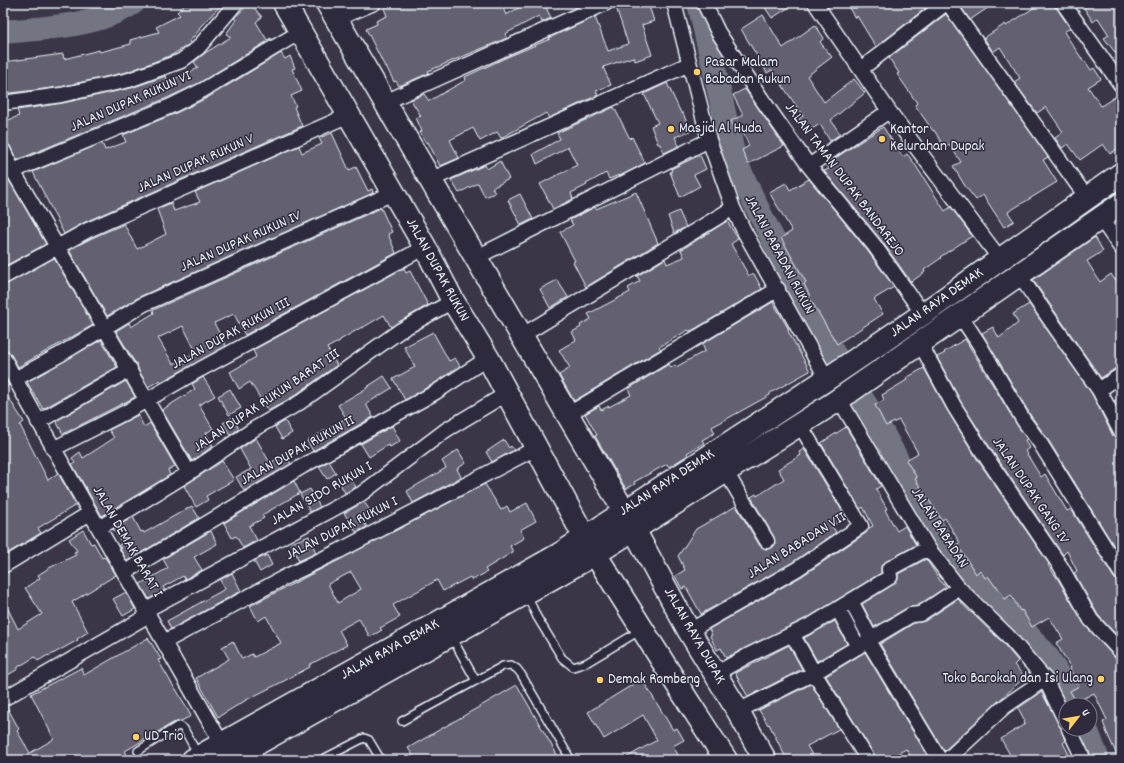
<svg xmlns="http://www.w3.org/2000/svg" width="1124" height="763" viewBox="0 0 1124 763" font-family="Dekko,sans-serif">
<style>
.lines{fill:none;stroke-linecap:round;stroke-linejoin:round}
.river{stroke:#737482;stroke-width:24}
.building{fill:#636171;stroke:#e8f1f8;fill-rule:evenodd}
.service-casing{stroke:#e8f1f8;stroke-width:10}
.minor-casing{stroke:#e8f1f8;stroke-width:17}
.primary-casing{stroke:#e8f1f8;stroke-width:25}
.trunk-casing{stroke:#e8f1f8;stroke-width:25}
.service{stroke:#2f2a3d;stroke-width:7}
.minor{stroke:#2f2a3d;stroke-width:14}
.primary{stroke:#2f2a3d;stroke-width:22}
.trunk{stroke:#2f2a3d;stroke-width:22}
.poi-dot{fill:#ffd166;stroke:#2f2a3d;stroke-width:1.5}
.labels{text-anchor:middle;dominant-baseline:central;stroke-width:3;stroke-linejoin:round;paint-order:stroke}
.poi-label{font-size:15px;fill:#e8f1f8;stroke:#2f2a3d;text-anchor:start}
.street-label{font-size:15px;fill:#e8f1f8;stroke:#2f2a3d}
</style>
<rect width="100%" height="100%" fill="#3a3648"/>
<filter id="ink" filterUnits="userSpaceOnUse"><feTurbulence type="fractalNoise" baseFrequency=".025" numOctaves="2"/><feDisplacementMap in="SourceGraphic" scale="8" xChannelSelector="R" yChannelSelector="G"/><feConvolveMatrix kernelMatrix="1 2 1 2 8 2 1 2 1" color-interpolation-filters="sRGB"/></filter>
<g filter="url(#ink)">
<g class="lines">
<path class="river" d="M699 3 735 161 762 218 824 338 876 421 944 547 959 568 971 576 1015 620 1048 658 1076 705
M3 32C45 28 96 27 133 3
M1086 729 1098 760"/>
</g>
<path class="building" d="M187 3H223L199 28 200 29 189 42 191 43 172 55 127 72 60 87 3 94V62L63 54 64 59 99 50 100 52 131 44 130 40 159 32 156 27 180 15 177 12Z
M250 3 262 17 256 22 267 40 271 38V39L199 83 167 98 17 160 10 146 5 142 3 137V122L19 116 17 110 63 103 131 88 166 76 168 82 198 68 194 62 205 53 231 37 226 34 236 20 234 18Z
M396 3H501L506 15 527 3H544L551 18 542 22 539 16 505 34 507 38 428 71 429 73 399 86 396 81 394 82 386 66 385 67 366 29 377 24 376 21 387 16 384 8Z
M630 3H648L654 21 642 25 652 55 635 61 633 57 603 67 611 85 596 91 598 95 549 118 546 113 501 138 497 132 480 141 473 128 450 140 459 158 440 166 428 142 426 143 420 132 422 131 416 118 421 116 411 100 424 94 429 101 466 80 465 77 505 58 550 39 549 38 595 17 608 51 628 44 616 7Z
M762 3H796L772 18Z
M846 3H932L876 47 857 16 855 18Z
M958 3H995L970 20Z
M1041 3H1051L1055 8 1056 7 1070 28 1064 32 1084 62 1085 61 1091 70 1094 68 1101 79 1088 87 1101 106 1121 93V146L1110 154 1103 144 1080 160 1068 144 1062 148 1055 138 1063 132 1046 107 1037 113 1014 82 1020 78 1000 47 993 52 984 38 1005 24 1006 26Z
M1092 3H1121V60L1104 38 1109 35 1098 18 1093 22 1084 8Z
M946 14 1048 157 1043 160 1057 182 1008 212 1014 221 1004 227 983 195 976 200 965 186 953 166 961 162 949 144 944 147 934 130 933 131 915 105 917 103 897 74 899 73 889 58Z
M763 15 783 48 815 25 824 38 820 42 832 57 807 76 824 102 854 79 865 93 831 120 840 134 830 141 820 124 807 132 799 119 803 116 772 70 767 73 741 29Z
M281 53 285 59 290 56 295 68 292 69 302 91 291 96 296 106 294 107 302 126 85 222 64 234 33 172 102 143 105 150 126 142 123 135 174 114 207 98Z
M667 83 681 113H683L690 131 675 137 679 146 664 153 660 144H658L651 126 658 123 644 94Z
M745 89 784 146 748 164 742 150 749 146 741 128 736 131 731 121 743 115 733 95Z
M614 107 630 139 632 137 645 163 620 176 619 175 609 179 606 173 586 184 587 185 571 193 573 199 553 209 540 184 577 165 568 147 537 164 533 154 560 139 557 133Z
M883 127 903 157 907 154 914 163 945 211 951 207 972 236 940 257 941 258 924 270 925 272 911 282 881 240 824 171 829 169 826 164Z
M332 133 349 170 356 167 368 191 372 189 373 193 141 296 107 316 69 250 92 238 124 224 137 249 166 234 157 209 171 203 174 211 200 202 195 192 299 146 302 153 322 144 319 138Z
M700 155 706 169 694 175 700 186 680 197 670 172 672 171 671 169Z
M500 161 509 179 492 188 495 193 485 197 478 183 459 193 451 180 485 165 487 169Z
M3 170 46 244 3 267Z
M809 179 867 250 894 287 874 299 883 314 837 344 809 297 810 296 804 284 806 282 781 238 792 231 769 192 786 183 790 190Z
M636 192 658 243 586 287 573 262 575 261 560 232 573 225 570 220 595 207 596 209Z
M520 194 533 219 521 225 508 200Z
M381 208 392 232 388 234 396 253 245 335 234 314 214 323 226 346 161 382 160 380 148 387 138 369 137 364 134 361 116 331 129 323 131 327 154 313 153 310ZM183 326 196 352 173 364 158 338Z
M679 211 686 227 674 233 668 216Z
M727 221 738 239 731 244 749 276 754 274 762 289 693 330 689 331 688 330 659 347 661 349 574 401 559 375 570 368 559 350 576 340 572 332 581 327 580 325 591 319 588 314 630 292 628 288 640 281 637 276 665 259 667 264 684 257 681 250Z
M1095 237 1103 251 1087 261 1100 282 1111 274 1115 280 1121 276V367L1116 368 1101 378 1033 280Z
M54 258 93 325 18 367 10 353 7 350 3 349V285L7 284Z
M404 268 406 273 410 271 428 305 391 327 384 315 362 328V327L340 340V341L327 348 337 365 294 396 268 411 250 382 239 389 230 372 256 357 253 350Z
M557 280 568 297 550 308 540 289Z
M773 302 789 330 788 331 810 371 770 393V395L712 427 715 433 702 440 704 443 687 453 688 455 669 467 667 464 634 482 635 484 626 489 595 436 597 435 585 414 599 406 601 410 609 406V407L631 395 628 389 669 364 671 368 675 365 676 367 705 351 702 344Z
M1029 304 1092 394 1113 436 1117 439 1121 440V554H1119L1047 438 1031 416 982 333 993 327 999 338 1018 323 1013 314Z
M433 332 449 361 455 358 460 366 432 385 405 400 393 379 415 367 404 347Z
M965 339 1017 425 1027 439 1025 440 1029 448 1025 451 1041 477 1045 474 1067 511 1071 509 1114 578 1117 580 1121 581V640L1098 615 1074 573 1077 571 1067 551 1063 555 991 449 961 402 937 357 945 353 944 352Z
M101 340 117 367 43 409 27 382Z
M924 368 947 410 977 459 1049 564 1048 565 1059 581 1084 624 1115 658 1121 660V760H1119L1107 733 1103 722 1107 720 1094 693 1076 702 1070 691 1079 686 1070 669 1071 668 1056 643 1063 639 1049 617 1032 627 1022 610 1020 611 1011 595 1005 599 996 585 995 586 988 576 985 578 980 570 976 574 957 544 960 543 945 518 942 520 915 479 917 478 906 460 918 453 899 420 886 426 875 405 884 400 882 395 907 380 906 378Z
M3 375 9 385 3 389 24 422 20 425 48 480 58 473 76 505 38 528 41 533 3 556Z
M384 376 392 388 366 404 373 417 313 451 307 441 346 418 338 405 367 388V387Z
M203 377 215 396 199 405 213 429 206 433 213 446 192 461 162 410 195 389 192 384Z
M126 381 135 397 63 434 56 421Z
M230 389 241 408 229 415 218 396Z
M1121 397V414L1114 401Z
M138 415 144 427 150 423 175 466 168 470 170 475 102 516 72 464 75 463 72 458 80 452 83 458 102 446 114 438 109 430Z
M233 417 239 429 230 435 223 423Z
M285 421 292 433 282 439 275 427Z
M392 426 400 441 390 447 388 445 369 457 361 444Z
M846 427 881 486 876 489 887 509 885 510 897 531 905 526 916 545 885 562 881 566V573L809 617 726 658 721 648 717 650 710 636 712 635 709 629 802 576 866 533 869 528 873 526 863 507 860 509 821 443Z
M256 438 270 463 285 454 291 464 244 491 236 477 251 469 240 449Z
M504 440 509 448 511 446 514 450 492 462 486 452Z
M804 449 846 517 832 526 836 532 793 562 701 614 686 587 682 589 675 576 685 570 678 556 696 529 736 506 760 546 767 549 772 548 775 545 774 537 751 497 756 494 757 496 784 479 778 469 801 455 799 452Z
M458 450 466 463 457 469 461 477 413 503 407 491 446 468 442 461Z
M222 461 234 480 206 496 208 500 196 507 184 486Z
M329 461 336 473 327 479 319 467Z
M350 478 356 487 345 493 340 484Z
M294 481 300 493 262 515 264 518 249 526 257 540 243 548 236 536 232 538 224 523Z
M485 484 501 510 507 506 510 512 527 503 536 521 520 530 524 538 510 546 513 552 485 569 487 572 472 580 470 577 443 591 437 580 393 605 400 617 380 628 382 630 370 637 359 619 339 630 347 645 309 665 310 667 282 682 248 699 218 717 196 678 229 659 222 647 233 641 242 659 252 654 254 657 281 643 266 616 258 621 250 606ZM351 572 361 589 338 603 328 584Z
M310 489 320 507 310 512 300 494Z
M364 502 372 513 362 519 367 527 356 532 344 513Z
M192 506 199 518 127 561 120 549 121 548 119 545 122 543 113 529 133 517 141 532 143 531 144 533Z
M83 530 91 544 94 543 102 558 105 557 116 575 72 602 88 632 77 639 78 640 49 656 48 655 38 661 35 657 18 667V669L3 678V599L18 629 42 614 25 588 40 578 38 575 49 568 76 555 74 552 77 551 69 539Z
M211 531 217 544 194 557 202 570 185 579 183 576 163 587 165 590 149 599 140 584 168 568 163 559Z
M309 536 316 553 299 561 291 543Z
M267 555 272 565 260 572 254 561Z
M926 559 943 585 944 584 946 587 917 606 907 608 874 627 862 604 894 584 898 580V574Z
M232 573 241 591 171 629 167 621 225 589 220 580Z
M126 592 135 609 123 616 113 599Z
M958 599 970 612H971L1002 642 1018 661 1014 665 1025 677 944 751 880 644 914 623 925 621Z
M835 621 847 644 817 661 804 638Z
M148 638 161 659 158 660 175 689H176L191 716 181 721 173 723 125 751 130 760H3V707H7L19 729 17 731 30 753 54 739 31 694 81 668 84 675Z
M789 645 802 669 748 697 735 673Z
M865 652 930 760H913L906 749 886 760H876L875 756 826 676Z
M642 679 673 730 677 728 684 740 673 746 681 760H622L657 740 643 715 604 739 588 712Z
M811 684 839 729 807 746 815 760H787L769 724 768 725 759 710Z
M517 685 560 760H416L408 748Z
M1042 693 1061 728 1065 741 1063 743 1072 760H1013L1001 739 1025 724 1024 722 1025 721 1018 708 1042 692Z"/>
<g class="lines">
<g class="service-casing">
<path id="service" d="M527 595 537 617 562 658 573 667 586 663 641 630
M451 636 476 681
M402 721 503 666 511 665 517 669 521 674 571 760
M138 751 176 727 180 726 184 729 198 755
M321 760 364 738 369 740 381 760"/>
</g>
<g class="minor-casing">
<path id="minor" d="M674 3 709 140 733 208 744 231 827 379
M704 3 718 32 761 98 809 166 874 245 923 314
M815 3 889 111 1000 259
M948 3 1087 198
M1063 3 1121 85
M336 19 374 3
M861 69 946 3
M385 102 606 3
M3 103 61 95 129 80 181 61 198 48 236 3
M3 150 13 171 189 473
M809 166 889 111
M13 171 171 106 203 90 300 32
M430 180 689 64
M1101 219 1121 248
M475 258 709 140
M1019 275 1099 390 1121 432
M3 277 88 230 349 115
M960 315 979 344 1024 421 1040 443 1121 573
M521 336 733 208
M920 343 954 406 984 454 1061 567 1091 620 1121 652
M3 357C74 487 149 615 222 744
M15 379 61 354 144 304 393 193
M1099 390 1121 375
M839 399 928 548 959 588 1008 636 1045 679 1066 722
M567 415 778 289
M38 422 130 369
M53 449 126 412 199 370 425 247
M726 472 767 541
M99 528 189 473 254 429 299 403 401 330 453 301
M3 566 90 513
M125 572 303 466 436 392 488 358
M851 601 871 639
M838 609 858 647
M146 610 361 494 446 430 506 394
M689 631 797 569 861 526 800 425
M792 634 814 673 868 760
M868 641 940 760
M164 642 287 576 339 551 536 448
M715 674 749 655 813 624 890 577 889 569 928 548
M3 699 149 615
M738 711 814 673 911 615 920 614 959 588
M1069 729 1084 760
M947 760 1004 707 1045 679"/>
</g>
<g class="primary-casing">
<path id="primary" d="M284 3 425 247 453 301 488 358 585 538 673 678 726 760
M327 3 624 511 689 631 738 711 765 760"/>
</g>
<g class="trunk-casing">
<path id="trunk" d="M193 760 560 554 827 379 923 314 1121 174
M228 760 595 554 832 404 1121 204"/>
</g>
<use href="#service" class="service"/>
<use href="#minor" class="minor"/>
<use href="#primary" class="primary"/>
<use href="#trunk" class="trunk"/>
</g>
</g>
<g class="poi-dot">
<circle cx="697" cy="72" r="4"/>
<circle cx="671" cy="129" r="4"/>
<circle cx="882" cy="139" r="4"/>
<circle cx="1101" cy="679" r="4"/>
<circle cx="600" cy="680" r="4"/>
<circle cx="136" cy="737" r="4"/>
</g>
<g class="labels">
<g class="poi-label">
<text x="705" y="63">Pasar Malam<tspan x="705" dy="17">Babadan Rukun</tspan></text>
<text x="679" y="129">Masjid Al Huda</text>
<text x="890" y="130">Kantor<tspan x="890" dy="17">Kelurahan Dupak</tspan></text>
<text x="1093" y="679" text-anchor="end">Toko Barokah dan Isi Ulang</text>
<text x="608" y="680">Demak Rombeng</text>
<text x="144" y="737">UD Trio</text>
</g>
<g class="street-label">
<text transform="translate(131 102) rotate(-24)">JALAN DUPAK RUKUN VI</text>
<text transform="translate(196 164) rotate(-24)">JALAN DUPAK RUKUN V</text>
<text transform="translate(844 180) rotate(53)">JALAN TAMAN DUPAK BANDAREJO</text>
<text transform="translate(241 242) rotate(-24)">JALAN DUPAK RUKUN IV</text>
<text transform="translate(779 255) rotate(62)">JALAN BABADAN RUKUN</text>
<text transform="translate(437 270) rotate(61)">JALAN DUPAK RUKUN</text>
<text transform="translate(937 303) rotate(-35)">JALAN RAYA DEMAK</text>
<text transform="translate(231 334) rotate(-29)">JALAN DUPAK RUKUN III</text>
<text transform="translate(267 401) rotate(-34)">JALAN DUPAK RUKUN BARAT III</text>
<text transform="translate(298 451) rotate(-29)">JALAN DUPAK RUKUN II</text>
<text transform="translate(667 483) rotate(-33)">JALAN RAYA DEMAK</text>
<text transform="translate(1030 491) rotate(56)">JALAN DUPAK GANG IV</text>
<text transform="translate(322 494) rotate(-30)">JALAN SIDO RUKUN I</text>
<text transform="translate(939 528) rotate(57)">JALAN BABADAN</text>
<text transform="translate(342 529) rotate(-27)">JALAN DUPAK RUKUN I</text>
<text transform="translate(127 542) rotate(60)">JALAN DEMAK BARAT I</text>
<text transform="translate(797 546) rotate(-32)">JALAN BABADAN VII</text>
<text transform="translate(694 636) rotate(60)">JALAN RAYA DUPAK</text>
<text transform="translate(390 650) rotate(-29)">JALAN RAYA DEMAK</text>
</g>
</g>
<rect width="1124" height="763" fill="none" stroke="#2f2a3d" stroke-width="16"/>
<rect x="8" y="8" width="1108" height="747" fill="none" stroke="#e8f1f8" stroke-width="1.5" filter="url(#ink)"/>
<g transform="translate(1078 717) rotate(59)"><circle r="19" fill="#2f2a3d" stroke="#797a88"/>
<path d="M0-3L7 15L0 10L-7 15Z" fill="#ffd166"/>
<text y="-6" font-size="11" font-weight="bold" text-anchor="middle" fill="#e8f1f8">U</text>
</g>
</svg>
